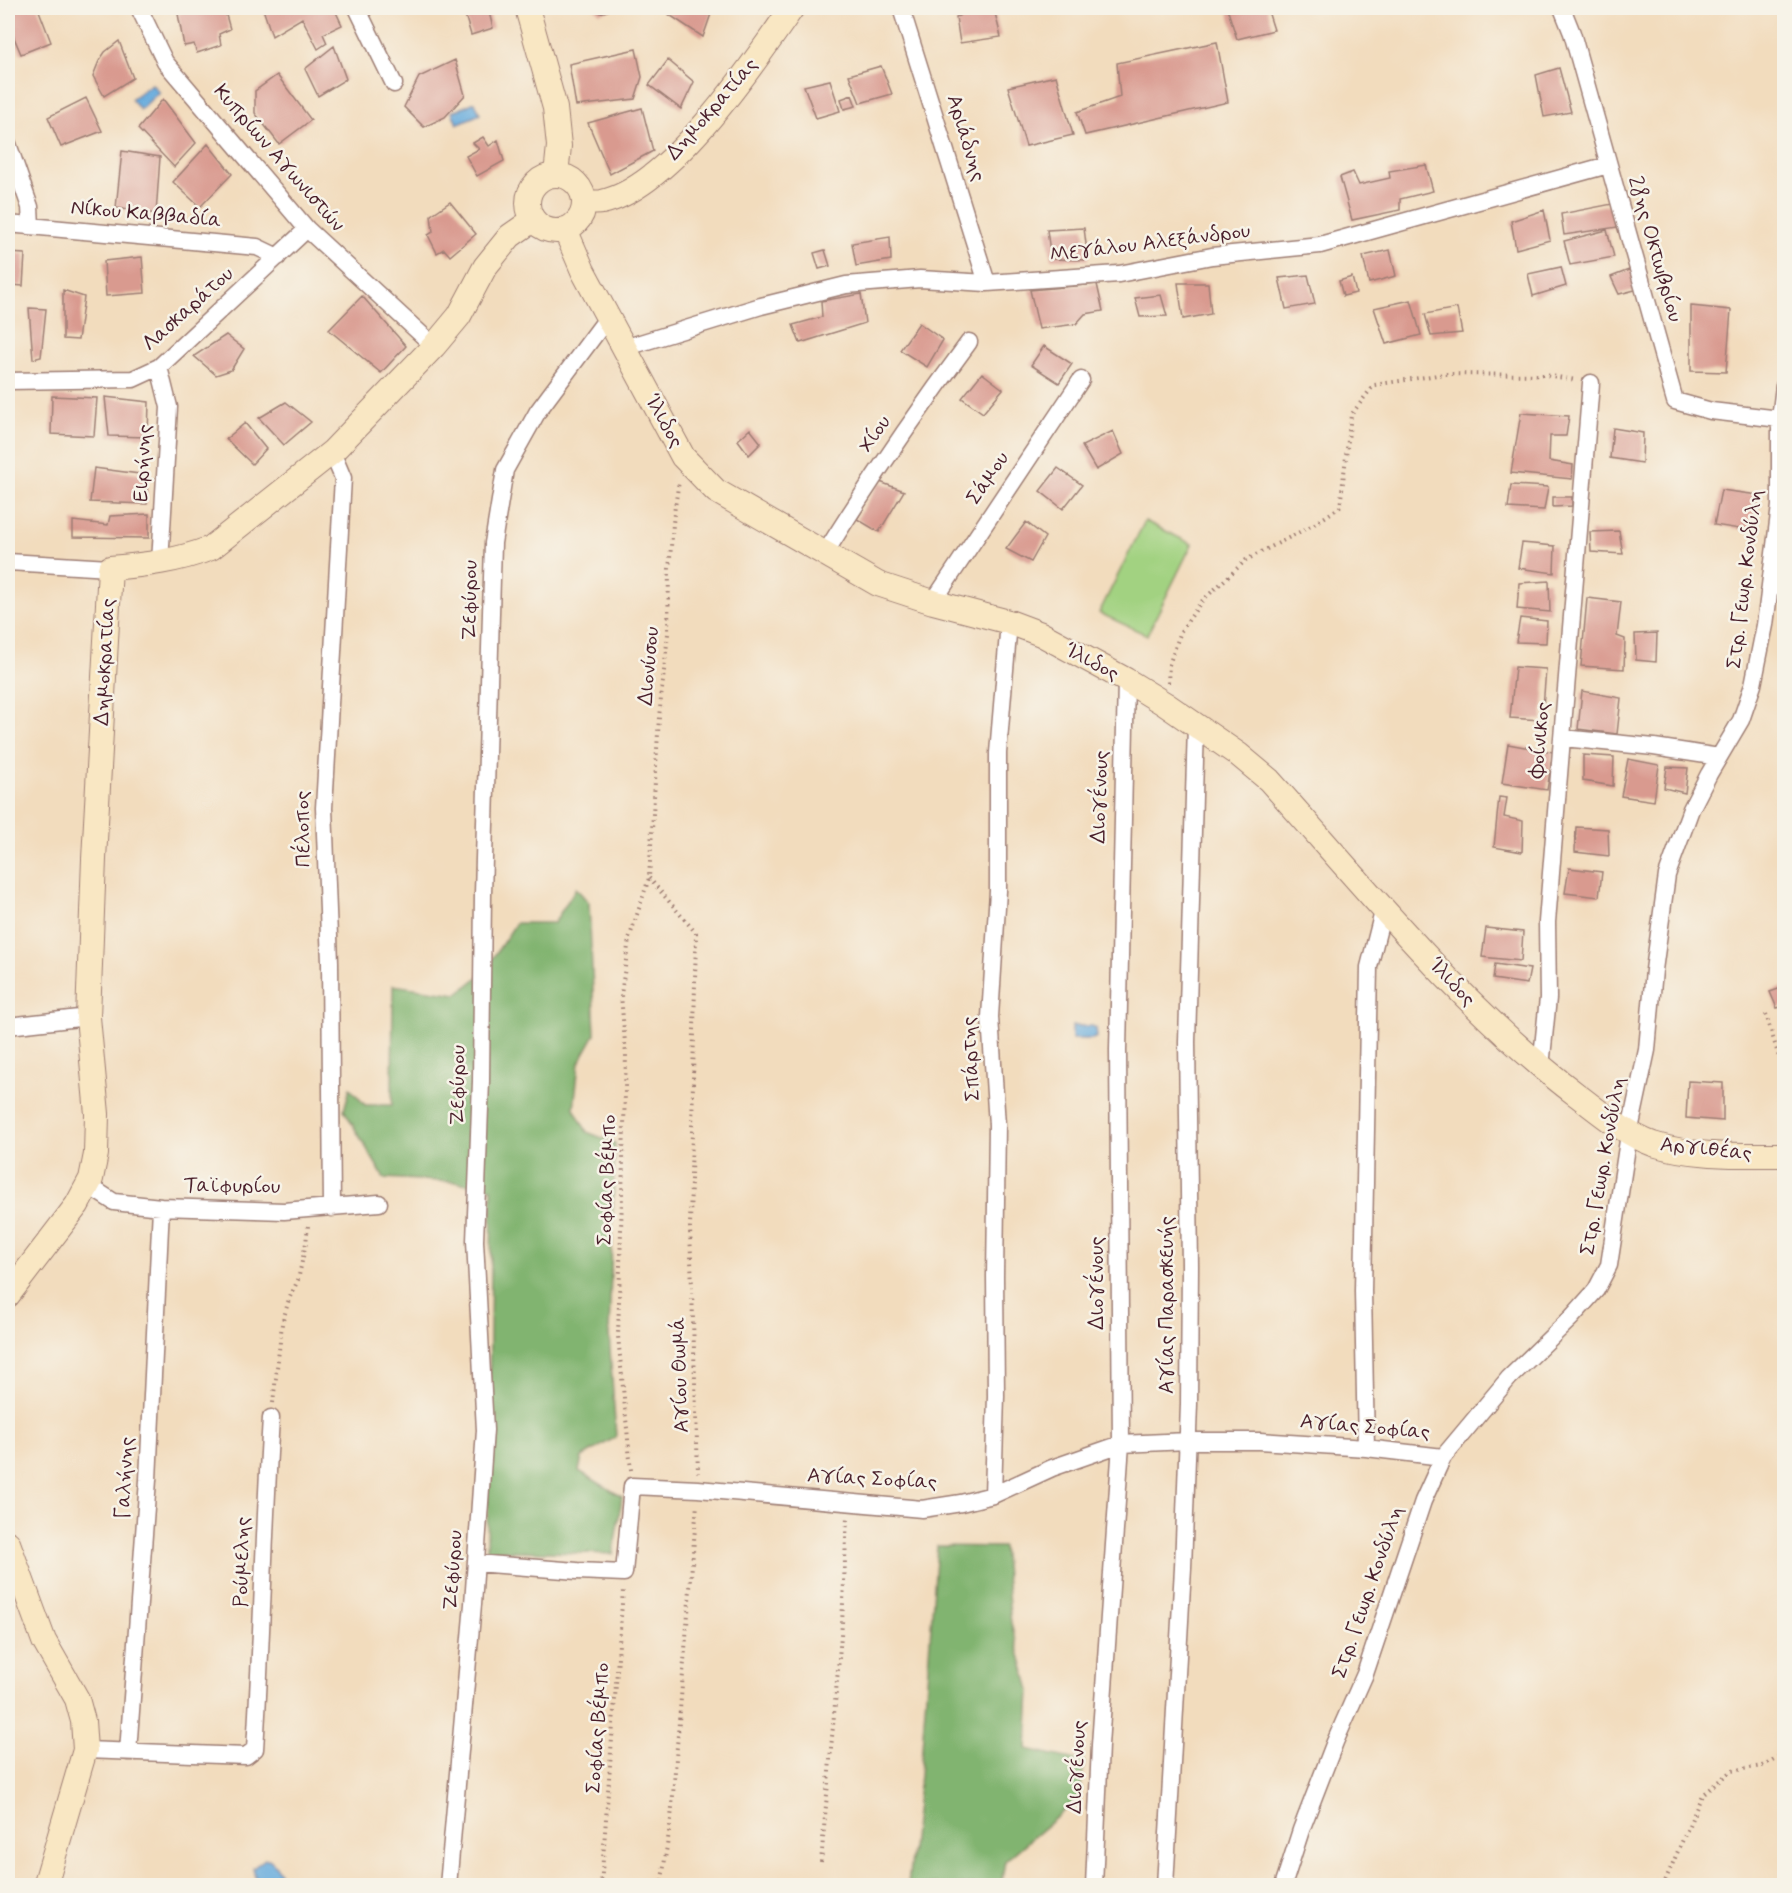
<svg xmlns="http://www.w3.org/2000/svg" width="1792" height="1893" viewBox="0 0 1792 1893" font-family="Mynerve,sans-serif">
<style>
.green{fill:#a2d281;stroke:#767856;stroke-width:1.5}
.forest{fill:#81b46f;stroke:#666a4d;stroke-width:1.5}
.water{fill:#68acdd;stroke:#596684;stroke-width:1.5}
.building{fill:#d99a8f}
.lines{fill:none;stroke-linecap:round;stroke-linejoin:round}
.street-casing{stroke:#9e7e74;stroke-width:19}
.secondary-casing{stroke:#9e7e74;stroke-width:26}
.path{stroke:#9e7e74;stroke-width:4;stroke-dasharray:1.5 4.5;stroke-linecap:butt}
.street{stroke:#fff;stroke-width:16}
.secondary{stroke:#f9e7c3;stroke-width:24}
.labels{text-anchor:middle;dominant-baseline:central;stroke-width:5;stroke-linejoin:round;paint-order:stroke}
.street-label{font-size:21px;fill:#4a1f2b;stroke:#f7f3e8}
</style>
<rect width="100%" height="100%" fill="#f7f3e8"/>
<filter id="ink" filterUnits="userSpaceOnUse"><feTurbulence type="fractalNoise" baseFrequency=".0167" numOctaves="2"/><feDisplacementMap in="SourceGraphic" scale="12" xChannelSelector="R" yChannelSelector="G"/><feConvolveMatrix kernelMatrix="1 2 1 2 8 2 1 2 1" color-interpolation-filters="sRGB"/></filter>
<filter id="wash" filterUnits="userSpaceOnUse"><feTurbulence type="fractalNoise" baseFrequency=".008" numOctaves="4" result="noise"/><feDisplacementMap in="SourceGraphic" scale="24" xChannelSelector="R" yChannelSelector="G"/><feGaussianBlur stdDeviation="1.35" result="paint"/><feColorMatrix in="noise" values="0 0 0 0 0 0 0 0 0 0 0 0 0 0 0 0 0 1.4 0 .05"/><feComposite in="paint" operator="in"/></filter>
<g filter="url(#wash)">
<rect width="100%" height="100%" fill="#f2dcbd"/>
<path class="green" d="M1145 521 1192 544 1147 635 1099 613Z"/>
<path class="forest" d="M576 888 589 903 595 1034 579 1063 574 1108 587 1132 615 1143 609 1334 616 1437 582 1457 579 1471 622 1497 613 1554 487 1550 492 1188 456 1182 384 1178 344 1110 350 1088 365 1105H392L393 985 457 994 482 974 516 923H554Z
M937 1546 1003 1547 1011 1623 1030 1690 1027 1749 1084 1762 1079 1798 1005 1861 1001 1885H908L920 1775Z"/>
<path class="water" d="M152 84 159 92 140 110 131 99Z
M475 102 480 114 457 124 452 112Z
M1072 1026H1092L1096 1028 1097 1037 1092 1039H1072Z
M265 1859H269C277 1865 283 1876 282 1885H257L253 1868Z"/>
<g id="blocks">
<path class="building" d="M8 8H38L51 42 21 54 12 33 8 34Z
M190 8H224L230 29 219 34 221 45 197 53 194 44 184 46 178 14Z
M265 8H334L342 25 323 34 327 43 318 49 302 18 272 36 263 9Z
M463 8H488L493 28 471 35Z
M594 8H618L600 13Z
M659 8H713L703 37Z
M971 8H1011L1012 10 995 13 1001 37 960 43 956 17 972 10Z
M1227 8H1267L1274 30 1237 39Z
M119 41 133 78 104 96 93 76 99 61 105 52Z
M1217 42 1228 102 1085 135 1077 112 1120 97 1117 63Z
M334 46 346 79 318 96 305 69Z
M636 49 642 77 635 99 576 106 569 64Z
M455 60 465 95 445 117 424 127 404 107 419 77Z
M668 60 694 82 681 109 649 85Z
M881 66 892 94 860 103 849 75Z
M1559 68 1571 112 1544 117 1536 75Z
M277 75 311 120 279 144 255 113V91Z
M1056 76 1073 135 1026 146 1008 87Z
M830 80 840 111 816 118 804 86Z
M852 95 856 106 844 109 841 99Z
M86 98 102 131 61 147 48 117Z
M163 99 196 143 174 167 138 129Z
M642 108 653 151 610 174 588 123Z
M483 137 489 146 498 140 504 161 477 176 466 156 479 149 473 143Z
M208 144 232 174 200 207 173 182Z
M122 151 160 157 156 214 116 208Z
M1426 165 1433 191 1400 199V210L1352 220 1340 177 1353 172 1359 185 1390 178 1389 171Z
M450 202 476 234 450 256 444 249 437 253 428 235 433 232 431 215Z
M1612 204 1618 227 1564 235 1561 214Z
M1544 210 1550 240 1516 249 1511 221Z
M1084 228 1088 260 1051 259 1047 230Z
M1607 230 1614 257 1570 265 1564 241Z
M890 237 891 260 856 266 852 243Z
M825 250 830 266 819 269 814 253Z
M1390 250 1396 276 1369 283 1363 256Z
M8 253 25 254 23 286 12 285 11 305H8Z
M142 257 145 293 106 296 104 261Z
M1561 267 1566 286 1533 296 1528 274Z
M1634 268 1639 289 1619 294 1611 277Z
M1308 275 1315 304 1286 309 1279 278Z
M1352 277 1356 293 1343 296 1339 281Z
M1178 283H1208L1211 314 1183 319Z
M1097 284 1103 311 1085 314 1076 324 1039 329 1030 290Z
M63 290 84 297 78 340 63 339Z
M861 294 865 323 800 343 793 325 822 317 821 301Z
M1161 295 1167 316 1140 317 1135 298Z
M362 296 406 346 381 373 329 330Z
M1411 300 1421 335 1386 344 1374 308Z
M1691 306 1731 310 1726 372 1691 371Z
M29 308 46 309 41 357 33 359Z
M1457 308 1462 333 1431 336 1425 314Z
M919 323 943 340 927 367 900 350Z
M226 335 244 349 231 370 216 375 194 356Z
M1044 346 1072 364 1059 383 1031 365Z
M982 373 1003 389 983 413 962 398Z
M52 396 97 398 94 436 51 434Z
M105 397 149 402 148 437 109 436Z
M286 402 311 422 284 445 259 418Z
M1521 413 1569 416 1566 436H1550L1549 461 1573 465 1572 479 1511 473Z
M245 423 266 449 252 464 226 439Z
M1613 428 1643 433 1642 463 1610 458Z
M750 429 761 443 749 455 738 440Z
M1113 431 1123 454 1096 470 1082 446Z
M94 468 147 475V504L90 502Z
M1058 468 1082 485 1063 509 1040 491Z
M880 482 904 491 879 532 857 519Z
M1511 485 1548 487 1544 510 1508 508Z
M1721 490 1758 495 1752 531 1714 525Z
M1553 497H1572V506L1553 507Z
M149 514V538L73 537V521L108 525 110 516Z
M1026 522 1045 537 1031 562 1006 549Z
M1619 531 1623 554 1591 552 1590 532Z
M1522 543 1555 546 1554 573 1518 568Z
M1549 581 1550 612 1517 609 1519 583Z
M1587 598 1621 602 1617 636 1625 639 1624 669 1581 666Z
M1520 618 1547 621 1546 643 1516 642Z
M1657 633 1656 662 1636 660 1635 634Z
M1515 667 1546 669 1542 720 1510 718Z
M1582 691 1621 698 1617 734 1578 729Z
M1508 744 1553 752 1547 790 1502 783Z
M1583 755 1614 757 1613 786 1583 781Z
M1628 759 1659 765 1654 801 1621 796Z
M1667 767 1688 768 1685 793 1664 788Z
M1499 797 1507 798 1504 817 1523 821 1522 852 1494 847Z
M1576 827 1608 829 1609 856 1575 852Z
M1569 868 1602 872 1599 897 1565 893Z
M1486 928 1523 932 1521 961 1482 957Z
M1495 964 1530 969 1527 984 1493 979Z
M1784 987V1006L1777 1008 1770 992Z
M1688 1081 1723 1083V1121L1686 1118Z"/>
</g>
</g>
<g filter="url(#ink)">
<use href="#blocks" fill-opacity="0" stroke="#9e7e74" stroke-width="1.5"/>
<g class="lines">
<g class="street-casing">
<path id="street" d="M139 8 165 62 307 229 434 346
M357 8 394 84
M901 8 987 283
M1562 8 1572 33 1675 401 1711 411 1780 419
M8 144 30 207 31 226
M8 224 257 247 278 257
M624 348 761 306 846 285 920 279 987 283 1119 274 1212 256 1320 245 1608 165
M159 367 169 407 160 563
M8 381 133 379 159 367 307 229
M332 452 343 478 324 808 330 962 332 1208
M824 555C869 482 917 412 969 342
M8 562 110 568
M933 602 1081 380
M1563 738 1654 747 1719 757
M8 1026 88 1017
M1541 1067 1548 998 1547 922 1591 383
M89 1186 114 1202 161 1207 284 1211 379 1203
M1366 1448 1363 1291 1369 967 1384 908
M993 1495 996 1396 995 1276 997 1125 990 1017 998 891V753L1009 622
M476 1563 577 1571 624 1573 632 1486 698 1489 922 1509 961 1503 993 1495 1052 1468 1121 1444 1188 1441H1260L1366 1448 1443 1457
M85 1750 246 1756 255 1749C262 1639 264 1529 271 1418
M128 1752 148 1480 161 1207
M448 1886 473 1604 485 1430 475 1241 481 1081 483 894 493 543 505 470 538 411 608 317
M1094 1886 1100 1745 1121 1444 1118 1050 1126 680
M1165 1886 1183 1568 1189 1404 1190 1266 1187 1042 1196 725
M1283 1886 1301 1830 1335 1742 1365 1674 1423 1501 1443 1457 1509 1378 1571 1318 1596 1290 1609 1265 1629 1134 1647 1050 1654 970 1667 875 1691 809 1709 774 1741 720 1753 685 1765 625 1780 506V419L1784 386"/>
</g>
<g class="secondary-casing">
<path id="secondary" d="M527 8 555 108 559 146 556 175
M528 203a28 28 0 1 1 56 0a28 28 0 1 1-56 0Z
M584 202C590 202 596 203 602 202 670 188 754 63 792 8
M565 229 583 271 683 457 716 491 878 584 933 602 1009 622 1041 634 1126 680 1165 704 1239 755 1269 780C1367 889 1461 1007 1577 1095 1601 1113 1625 1134 1653 1144 1693 1157 1744 1155 1784 1155
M8 1295 77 1205 91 1179 96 1154 97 1114 88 1017 94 859 110 568C145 565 178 561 211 548L332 452 434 346 459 316 485 267 510 236 533 220
M8 1543 44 1641 77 1699 83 1721 85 1750 45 1886"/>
</g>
<path class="path" d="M1168 683 1169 665 1181 631 1201 602 1246 560 1313 525 1340 507 1351 415 1374 385 1444 374 1545 375 1576 380
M649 878 696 933 690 1228 698 1473
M1766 1014 1784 1074
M273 1403 282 1324 289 1299 298 1280 306 1243 308 1226
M631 1470 618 1336 626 1055 621 995 629 939 649 878 659 717 668 634 669 569 674 513 679 481
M821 1862 842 1624 847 1518
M601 1886 623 1590
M661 1886 671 1819 697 1504
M1663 1886 1702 1795 1731 1771 1762 1766 1784 1753"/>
<use href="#street" class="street"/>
<use href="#secondary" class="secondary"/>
</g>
</g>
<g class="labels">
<g class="street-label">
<text transform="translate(712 109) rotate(-49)">Δημοκρατίας</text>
<text transform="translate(966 138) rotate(73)">Αριάδνης</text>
<text transform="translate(279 158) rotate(49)">Κυπρίων Αγωνιστών</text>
<text transform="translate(146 214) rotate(5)">Νίκου Καββαδία</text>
<text transform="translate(1150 243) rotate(-7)">Μεγάλου Αλεξάνδρου</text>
<text transform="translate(1655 249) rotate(74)">28ης Οκτωβρίου</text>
<text transform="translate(188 309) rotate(-42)">Λασκαράτου</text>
<text transform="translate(664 421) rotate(61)">Ίλιδος</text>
<text transform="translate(875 434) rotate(-56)">Χίου</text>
<text transform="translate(143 463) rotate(-87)">Ειρήνης</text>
<text transform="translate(988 478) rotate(-56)">Σάμου</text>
<text transform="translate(1745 579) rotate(-83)">Στρ. Γεωρ. Κονδύλη</text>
<text transform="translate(470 600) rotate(-89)">Ζεφύρου</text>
<text transform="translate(105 662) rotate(-87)">Δημοκρατίας</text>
<text transform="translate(1092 662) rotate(28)">Ίλιδος</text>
<text transform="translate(649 666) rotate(-85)">Διονύσου</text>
<text transform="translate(1540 740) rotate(-85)">Φοίνικος</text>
<text transform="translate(1100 797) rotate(-88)">Διογένους</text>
<text transform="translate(303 829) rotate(-91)">Πέλοπος</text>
<text transform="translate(1452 982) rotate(47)">Ίλιδος</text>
<text transform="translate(971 1059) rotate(-93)">Σπάρτης</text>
<text transform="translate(458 1085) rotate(-89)">Ζεφύρου</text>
<text transform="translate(1706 1149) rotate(6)">Αργιθέας</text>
<text transform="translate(1603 1166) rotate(-80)">Στρ. Γεωρ. Κονδύλη</text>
<text transform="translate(607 1180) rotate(-88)">Σοφίας Βέμπο</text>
<text transform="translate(232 1186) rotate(1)">Ταϊφυρίου</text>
<text transform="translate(1097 1283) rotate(-90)">Διογένους</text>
<text transform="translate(1167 1305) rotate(-90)">Αγίας Παρασκευής</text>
<text transform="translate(680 1375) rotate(-92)">Αγίου Θωμά</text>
<text transform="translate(1365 1427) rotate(5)">Αγίας Σοφίας</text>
<text transform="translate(125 1478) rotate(-87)">Γαλήνης</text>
<text transform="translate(872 1479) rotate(3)">Αγίας Σοφίας</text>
<text transform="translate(242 1562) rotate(-89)">Ρούμελης</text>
<text transform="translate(453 1570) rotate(-86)">Ζεφύρου</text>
<text transform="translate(1368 1592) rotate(-71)">Στρ. Γεωρ. Κονδύλη</text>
<text transform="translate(598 1728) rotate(-86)">Σοφίας Βέμπο</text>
<text transform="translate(1077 1767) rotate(-87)">Διογένους</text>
</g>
</g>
<rect width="1792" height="1893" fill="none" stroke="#f7f3e8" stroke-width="30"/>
</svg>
